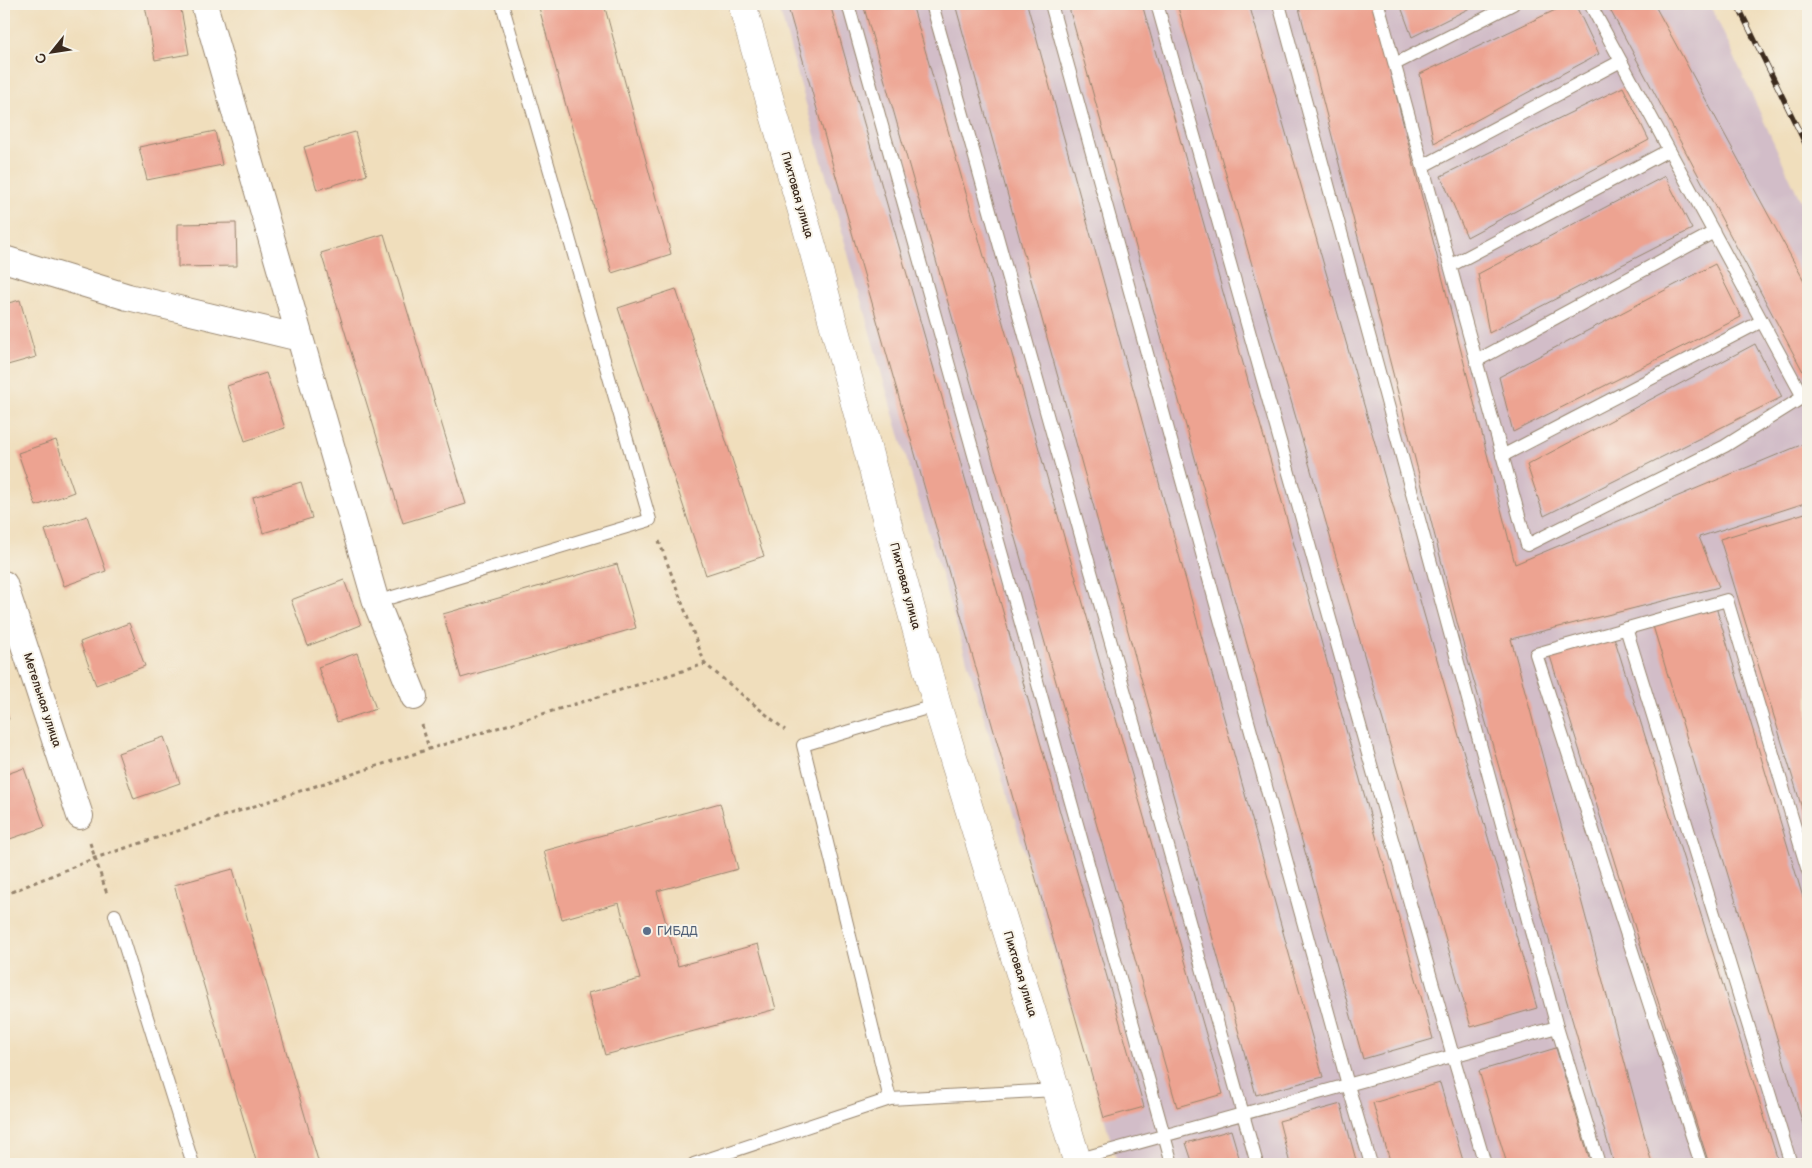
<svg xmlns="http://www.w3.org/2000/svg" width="1812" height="1168" viewBox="0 0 1812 1168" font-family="'Balsamiq Sans',sans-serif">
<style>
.industrial{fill:#d2bdc8}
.building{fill:#eda391}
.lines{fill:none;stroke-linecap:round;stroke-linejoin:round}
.service-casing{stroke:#96846d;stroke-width:14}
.minor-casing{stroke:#96846d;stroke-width:28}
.tertiary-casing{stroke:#96846d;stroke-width:29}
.path{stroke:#96846d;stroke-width:3;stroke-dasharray:4 4;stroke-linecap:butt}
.service{stroke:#fff;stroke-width:12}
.minor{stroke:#fff;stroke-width:26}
.tertiary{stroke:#fff;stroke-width:28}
.rail-casing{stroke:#3b2a1e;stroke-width:5.5}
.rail{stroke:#f7f3e8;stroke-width:4;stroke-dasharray:11;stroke-linecap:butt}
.service-dot{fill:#5c6f8a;stroke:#f7f3e8;stroke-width:2}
.labels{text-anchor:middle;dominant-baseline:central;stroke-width:4;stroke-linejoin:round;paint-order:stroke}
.street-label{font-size:12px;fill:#3b2a1e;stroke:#f7f3e8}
.service-label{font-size:12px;fill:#4e5e75;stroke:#f7f3e8;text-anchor:start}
</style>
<rect width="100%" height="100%" fill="#f7f3e8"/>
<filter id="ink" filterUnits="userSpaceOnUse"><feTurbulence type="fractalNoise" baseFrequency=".02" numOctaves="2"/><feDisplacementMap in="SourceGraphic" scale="10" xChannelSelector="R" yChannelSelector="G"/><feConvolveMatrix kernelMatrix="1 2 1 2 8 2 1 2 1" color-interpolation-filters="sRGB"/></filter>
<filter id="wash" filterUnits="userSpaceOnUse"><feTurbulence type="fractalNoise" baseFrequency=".0096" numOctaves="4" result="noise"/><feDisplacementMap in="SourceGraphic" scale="20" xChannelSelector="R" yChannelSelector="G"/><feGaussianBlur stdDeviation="1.12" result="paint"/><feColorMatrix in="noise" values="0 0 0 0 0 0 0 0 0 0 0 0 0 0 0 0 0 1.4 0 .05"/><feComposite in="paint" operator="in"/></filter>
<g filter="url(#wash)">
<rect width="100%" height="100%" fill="#f0debc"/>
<path class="industrial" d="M778 4H1710L1808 217V1164H1118L891 407Z"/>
<g id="blocks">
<path class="building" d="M152 4H180L189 54 155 60 145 5Z
M538 4H604L671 254 612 273Z
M787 4H830L1144 1107 1104 1118Z
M863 4H912L1223 1094 1177 1107Z
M955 4H1027L1323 1077 1256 1095Z
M1068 4H1142L1433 1039 1363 1059Z
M1177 4H1249L1537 1008 1471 1027Z
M1298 4H1373L1515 564 1808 442V502L1699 537 1719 587 1511 639 1652 1164H1614L1458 626Z
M1400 4H1478L1412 37Z
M1568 4H1575L1599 54 1434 143 1420 74Z
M1607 4H1654L1808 288V381Z
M1623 87 1649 140 1467 237 1441 176Z
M215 131 222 165 147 180 139 147Z
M355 132 367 175 317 190 304 147Z
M1665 176 1692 229 1489 333 1478 274Z
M236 223 237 266 178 267V224Z
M384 234 466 504 403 523 321 253Z
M1715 264 1741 317 1513 432 1499 377Z
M676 289 764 556 706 575 618 308Z
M20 300 36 357 4 366V304Z
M1755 344 1782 397 1544 516 1527 465Z
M266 373 285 428 245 441 227 386Z
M56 440 74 492 36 506 18 453Z
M301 482 312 518 263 533 253 497Z
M1805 513 1808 523V828L1720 539Z
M87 516 106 571 64 586 45 530Z
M617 564 636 628 461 678 443 614Z
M344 580 361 625 308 646 291 600Z
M1716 607 1808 914V1141L1653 626Z
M129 623 145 666 96 685 80 642Z
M1614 637 1779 1164H1709L1550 656Z
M357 653 376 709 337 722 318 667Z
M4 709 9 719 4 722Z
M164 737 180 783 134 799 118 753Z
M24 768 45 827 4 841V775Z
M720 803 738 869 657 891 678 966 758 944 776 1009 605 1055 588 993 640 979 619 903 562 919 544 851Z
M233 869 319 1164H257L174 885Z
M1556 1048 1591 1164H1507L1479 1071Z
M1440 1083 1464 1164H1391L1373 1103Z
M1341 1104 1357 1164H1290L1279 1121Z
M1231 1130 1241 1164H1193L1186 1143Z"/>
</g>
</g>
<g filter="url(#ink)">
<use href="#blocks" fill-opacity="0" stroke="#96846d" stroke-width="1"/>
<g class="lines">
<g class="service-casing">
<path id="service" d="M848 4 1172 1164
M932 4 1257 1164
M1051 4 1348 1085 1371 1164
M1157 4 1453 1056 1485 1164
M1279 4 1557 1027 1599 1164
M1378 4 1527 545 1725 446 1803 397 1590 4
M1395 64 1513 4
M1423 166 1621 61
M1450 266 1669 150
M1476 361 1714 232
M1502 456 1762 321
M376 602 650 520 502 4
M1626 628 1791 1164
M115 915 193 1164
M890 1099 803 745 937 705
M1076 1160 1557 1027
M694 1164 890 1099 1056 1090
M1701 1164 1536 654 1727 600 1808 871"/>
</g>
<g class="minor-casing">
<path id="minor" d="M204 4 376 602 414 697
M4 259 128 297 300 338
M4 584 80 816"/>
</g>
<g class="tertiary-casing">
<path id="tertiary" d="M742 4 813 249 937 705 1056 1090 1078 1164"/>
</g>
<path class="path" d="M659 541 705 664
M422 725 429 749
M90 843 107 894
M4 895 95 858 429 749 705 664 785 730"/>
<use href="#service" class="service"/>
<use href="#minor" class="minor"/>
<use href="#tertiary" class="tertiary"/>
<g class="rail-casing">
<path id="rail" d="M1737 4 1808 149"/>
</g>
<use href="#rail" class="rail"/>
</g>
</g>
<circle class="service-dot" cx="647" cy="931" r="5"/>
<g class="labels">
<g class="street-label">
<text transform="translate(797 195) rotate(74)">Пихтовая улица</text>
<text transform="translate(905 586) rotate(75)">Пихтовая улица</text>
<text transform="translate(42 700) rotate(72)">Метельная улица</text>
<text transform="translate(1020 974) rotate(73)">Пихтовая улица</text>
</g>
<g class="service-label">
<text x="657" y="931">ГИБДД</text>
</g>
</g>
<rect width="1812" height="1168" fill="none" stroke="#f7f3e8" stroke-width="20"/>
<g transform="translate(52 52) rotate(240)" stroke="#f7f3e8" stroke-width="4" paint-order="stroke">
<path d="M0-4L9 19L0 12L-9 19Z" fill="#3b2a1e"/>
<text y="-8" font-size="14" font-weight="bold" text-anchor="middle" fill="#3b2a1e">С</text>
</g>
</svg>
